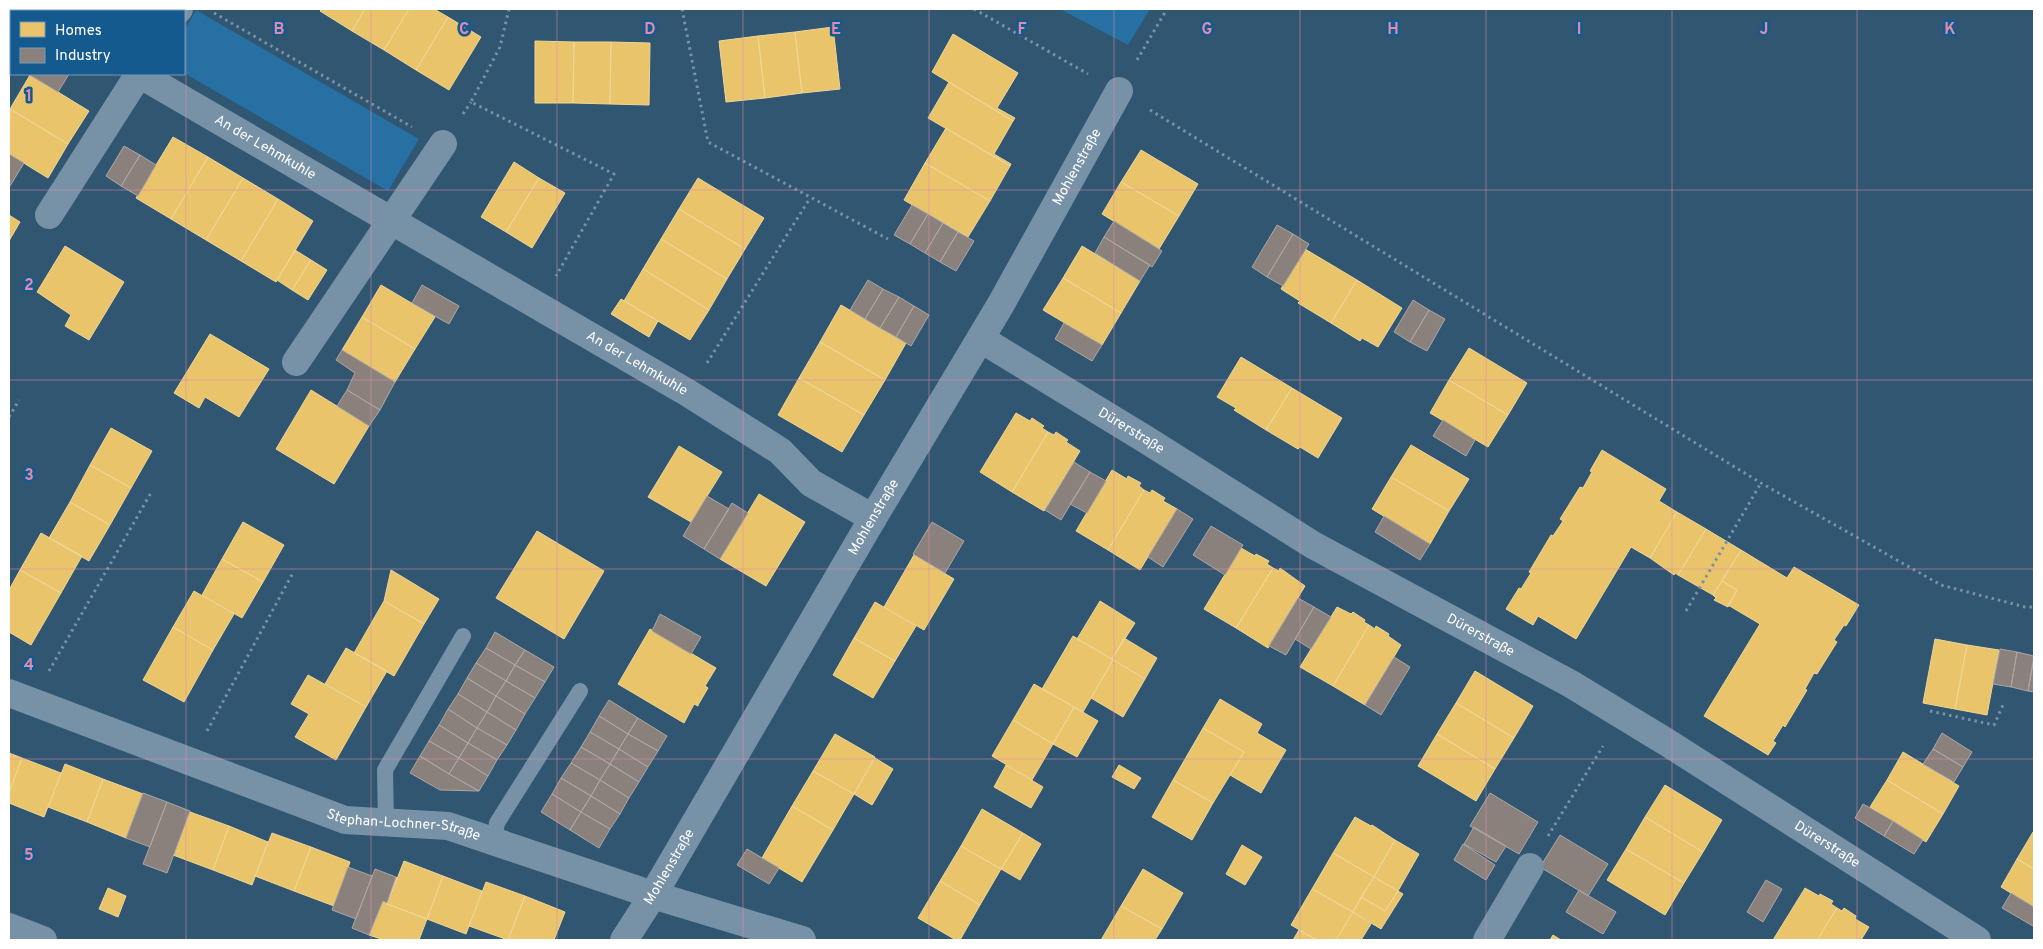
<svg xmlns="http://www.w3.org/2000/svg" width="2043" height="949" viewBox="0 0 2043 949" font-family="Overpass,sans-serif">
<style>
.green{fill:#2670a3}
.homes{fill:#e9c46a;stroke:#f0d697}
.industry{fill:#8a817c;stroke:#ada7a3}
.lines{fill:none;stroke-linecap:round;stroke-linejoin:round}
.path{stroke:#7792a6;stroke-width:3;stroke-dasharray:2.5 4;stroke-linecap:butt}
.lane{stroke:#7792a6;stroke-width:16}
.street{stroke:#7792a6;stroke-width:28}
.grid{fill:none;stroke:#e08cad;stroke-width:1;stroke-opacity:0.55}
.labels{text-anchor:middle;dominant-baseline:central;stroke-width:5;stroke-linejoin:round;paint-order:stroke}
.street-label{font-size:14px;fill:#fff;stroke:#145a8e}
.grid-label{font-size:16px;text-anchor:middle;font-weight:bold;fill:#e08cad;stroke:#145a8e;stroke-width:5;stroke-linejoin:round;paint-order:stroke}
</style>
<rect width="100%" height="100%" fill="#305672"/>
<path class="green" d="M1060 9H1150L1128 45Z
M196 10 419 139 388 191 184 73V31Z"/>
<path class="homes" d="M92 9H121L125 11H91Z
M121 9H143L142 11H125Z
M322 9H365L352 31 320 11Z
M365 9H409L384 50 352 31Z
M409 9H434L448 17 416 70 384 50Z
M448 17 481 37 449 90 416 70Z
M833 27 840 89 802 93 795 32Z
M795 32 802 93 765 98 758 36Z
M953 34 1018 73 997 108 1015 118 1013 121 932 72Z
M758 36 765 98 726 102 719 41Z
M535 41 574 42 573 103H535Z
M574 42H611L610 104 573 103Z
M611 42 650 43 649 105 610 104Z
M30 75 89 111 68 144 10 109Z
M949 82 1013 121 994 154 1011 164 1010 166 928 118Z
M10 109 68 144 48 178 9 154Z
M946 128 1010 166 990 201 925 163Z
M173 137 208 157 171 219 136 198Z
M1141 150 1198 184 1179 216 1121 182Z
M208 157 243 178 206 240 171 219Z
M514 162 539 178 506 232 481 217Z
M925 163 990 201 968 237 904 200Z
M243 178 278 199 241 261 206 240Z
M539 178 565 193 532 248 506 232Z
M698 178 764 218 745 249 679 209Z
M1121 182 1179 216 1159 249 1102 214Z
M278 199 313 221 276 282 241 261Z
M679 209 745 249 727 279 661 239Z
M9 215 20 222 9 241Z
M661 239 727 279 709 310 643 269Z
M65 246 124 282 89 340 65 326 71 315 37 292Z
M1082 246 1140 281 1121 313 1063 278Z
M1305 249 1357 280 1331 323 1298 303 1300 301 1281 289Z
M295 250 311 260 292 290 277 280Z
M311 260 327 270 308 300 292 290Z
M643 269 709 310 690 340 624 301Z
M1063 278 1121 313 1102 345 1043 310Z
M1357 280 1402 308 1378 347 1362 338 1360 341 1331 323Z
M381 285 435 317 415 349 362 317Z
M621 299 658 321 649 337 611 314Z
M841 305 906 343 885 380 820 342Z
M362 317 415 349 395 382 342 350Z
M210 334 269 369 239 417 205 397 199 408 174 393Z
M820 342 885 380 864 415 799 378Z
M1469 348 1527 383 1508 415 1449 380Z
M1241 357 1292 388 1266 430 1234 410 1236 408 1217 397Z
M799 378 864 415 842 452 778 415Z
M1449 380 1508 415 1488 447 1430 413Z
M1292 388 1342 418 1318 458 1300 447 1298 449 1266 430Z
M311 390 369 426 334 484 276 449Z
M1016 413 1030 421 1032 418 1044 426 1042 428 1048 432 1012 492 980 472Z
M111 428 152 451 131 488 90 465Z
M1048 432 1054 435 1056 432 1068 440 1066 442 1080 451 1044 511 1012 492Z
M1411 445 1469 479 1449 511 1391 477Z
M679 446 722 472 691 522 648 497Z
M1602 450 1666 489 1659 501 1677 512 1650 558 1631 547 1576 639 1538 616 1533 625 1506 609 1519 588 1521 589 1531 573 1529 572 1551 535 1553 536 1563 521 1560 519 1580 487 1583 488 1592 472 1590 471Z
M90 465 131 488 110 525 70 502Z
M1112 470 1127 479 1128 476 1141 483 1139 486 1144 490 1108 550 1076 531Z
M1391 477 1449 511 1430 544 1372 509Z
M1144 490 1150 493 1152 490 1165 498 1163 501 1177 509 1140 570 1108 550Z
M759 494 805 522 766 586 720 559Z
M70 502 110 525 89 561 49 538Z
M1677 512 1706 529 1678 575 1675 573 1674 575 1650 558Z
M243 522 284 545 263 582 222 559Z
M1706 529 1741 550 1713 595 1678 575Z
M537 531 604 571 564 639 496 598Z
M41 533 82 556 61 593 20 570Z
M1241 548 1255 556 1256 554 1269 561 1267 564 1273 568 1236 628 1204 609Z
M1741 550 1787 578 1794 567 1859 605 1846 626 1844 625 1834 640 1837 642 1817 674 1814 673 1805 689 1807 690 1785 727 1783 725 1773 741 1776 743 1768 755 1704 716 1760 624 1728 605 1737 590 1722 581Z
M914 555 954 579 924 630 884 607Z
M222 559 263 582 242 618 202 595Z
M1273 568 1279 571 1280 568 1305 586 1268 648 1236 628Z
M20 570 61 593 31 645 9 632V590Z
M391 570 439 599 424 624 384 601Z
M1722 581 1737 590 1728 607 1714 600 1716 598 1713 595Z
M194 591 234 614 213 650 173 627Z
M384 601 424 624 394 676 354 653Z
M1100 601 1135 623 1112 659 1077 639Z
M875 602 916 626 895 661 854 638Z
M1337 607 1351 614 1353 612 1365 620 1364 622 1369 625 1333 686 1300 667Z
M1369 625 1375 629 1376 626 1389 634 1388 636 1401 645 1365 705 1333 686Z
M173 627 213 650 184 702 143 680Z
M650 629 716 668 705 686 708 688 698 705V706L694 704 684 723 618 684Z
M1073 636 1113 660 1083 712 1042 689Z
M854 638 895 661 873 698 833 675Z
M1124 638 1157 658 1145 679 1112 659Z
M1935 639 1967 645 1955 709 1923 703Z
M1967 645 1999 650 1987 715 1955 709Z
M346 648 387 671 366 707 325 684Z
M1113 660 1145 679 1123 717 1091 698Z
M1475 671 1533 706 1514 738 1456 703Z
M308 675 366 707 336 760 295 737 309 714 291 704Z
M1034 684 1074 707 1053 744 1013 720Z
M1220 699 1262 724 1257 733 1286 750 1261 793 1230 775 1244 752 1203 728Z
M1456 703 1514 738 1495 769 1437 734Z
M1074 707 1098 721 1077 757 1053 744Z
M1013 720 1053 744 1032 780 992 756Z
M1203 728 1244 752 1213 803 1173 780Z
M835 734 875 757 854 794 813 771Z
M1437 734 1495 769 1476 801 1418 766Z
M1903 752 1959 786 1943 814 1887 780Z
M9 753 22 758 9 793Z
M22 758 61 773 44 817 9 803V793Z
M875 758 893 769 872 805 854 794Z
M65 764 103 779 87 822 48 807Z
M1006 765 1043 787 1031 808 994 787Z
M1119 765 1141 778 1134 789 1112 777Z
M813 771 854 794 833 830 792 806Z
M103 779 143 794 126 838 87 822Z
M1173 780 1213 803 1192 840 1152 817Z
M1887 780 1943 814 1926 842 1870 807Z
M1665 785 1722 820 1703 852 1645 817Z
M792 806 833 830 802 882 762 858Z
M982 809 1023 833 1001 869 961 846Z
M190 812 229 826 213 870 173 855Z
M1355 817 1371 826 1372 825 1395 840 1374 877 1333 853Z
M1645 817 1703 852 1684 883 1626 849Z
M229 826 268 842 252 885 213 870Z
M2033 832H2034V869L2017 859Z
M272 833 311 847 294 891 255 876Z
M1023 833 1041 844 1020 880 1001 869Z
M1395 840 1419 854 1398 891 1374 877Z
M1242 845 1262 857 1245 885 1226 874Z
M961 846 1001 869 980 905 940 881Z
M311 847 350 862 334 906 294 891Z
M1626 849 1684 883 1665 915 1607 880Z
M1333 853 1374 877 1353 912 1312 889Z
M2017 859 2034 869V907L2001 887Z
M404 861 443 876 427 919 387 904Z
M1143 869 1183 893 1162 929 1121 906Z
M443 876 482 891 466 934 427 919Z
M396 877 397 878 387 904 427 919 419 940H384L369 935 383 901 387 903Z
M1374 877 1398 891 1385 911 1361 897Z
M940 881 980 905 960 940H956L918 918Z
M486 882 525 896 508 940 469 926Z
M108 888 126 896 118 917 99 909Z
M1805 888 1819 896 1820 894 1833 901 1831 904 1837 908 1817 940H1773Z
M1312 889 1353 912 1336 940H1317L1291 925Z
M1398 891 1403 894 1381 929 1353 912 1361 897 1385 911Z
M525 896 565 912 554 940H508Z
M1121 906 1162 929 1155 940H1101Z
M1837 908 1842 911 1844 908 1856 916 1855 919 1869 927 1861 940H1817Z
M1353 912 1371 924 1361 940H1336Z
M1299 930 1317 940H1293Z
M1553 935 1561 940H1550Z"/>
<path class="industry" d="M28 74H69L58 92Z
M124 146 140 155 121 186 106 176Z
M9 154 24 163 10 186 9 185Z
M140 155 156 165 138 196 121 186Z
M912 205 928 214 910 244 894 235Z
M928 214 943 223 925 253 910 244Z
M1114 221 1162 251 1152 267 1104 237Z
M943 223 958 232 940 262 925 253Z
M1277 225 1293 234 1267 277 1252 267Z
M958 232 974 241 956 271 940 262Z
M1293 234 1309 244 1283 286 1267 277Z
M1104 237 1150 265 1140 281 1095 253Z
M868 280 883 289 865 319 850 310Z
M422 285 459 306 449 324 412 303Z
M883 289 899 297 880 328 865 319Z
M899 297 914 306 896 337 880 328Z
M1413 300 1429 310 1410 342 1394 332Z
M914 306 929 315 911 346 896 337Z
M1429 310 1445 319 1427 351 1410 342Z
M1064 323 1102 345 1092 361 1055 339Z
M342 350 395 382 380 410 347 390 355 373 336 360Z
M347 390 380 410 369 426 337 406Z
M1443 420 1475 440 1466 456 1433 436Z
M1074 462 1090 472 1061 520 1045 510Z
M1090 472 1106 481 1087 513 1070 504Z
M707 496 729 509 704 549 683 536Z
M732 503 748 513 720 559 704 549Z
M1177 509 1193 519 1163 567 1148 557Z
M1384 516 1430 544 1420 560 1375 532Z
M932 522 964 541 945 573 913 554Z
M1211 526 1243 545 1225 575 1193 555Z
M1298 598 1314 607 1286 655 1269 646Z
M1314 607 1331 617 1311 649 1295 639Z
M660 614 701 637 691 654 652 631Z
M495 632 525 650 515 665 486 648Z
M486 648 515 665 506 681 476 663Z
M2000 649 2017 652 2011 687 1993 684Z
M525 650 554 667 545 682 515 665Z
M2017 652 2034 656 2028 691 2011 687Z
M1394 657 1410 667 1381 715 1365 705Z
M2034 658V692L2028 691Z
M476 663 506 681 496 696 467 678Z
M515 665 545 682 535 698 506 681Z
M467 678 496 696 487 712 458 694Z
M506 681 535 698 525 714 496 696Z
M458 694 487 712 477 728 448 709Z
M496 696 525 714 516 730 487 712Z
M609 700 638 718 628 734 599 716Z
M448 709 477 728 468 743 439 725Z
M487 712 516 730 507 745 477 728Z
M599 716 628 734 619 749 590 732Z
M638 718 667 736 658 751 628 734Z
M439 725 468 743 459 758 429 741Z
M477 728 507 745 497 760 468 743Z
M590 732 619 749 610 764 581 747Z
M1942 733 1972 752 1963 767 1933 749Z
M628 734 658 751 648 767 619 749Z
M429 741 459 758 449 774 420 756Z
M468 743 497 760 488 776 459 758Z
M581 747 610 764 600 780 571 763Z
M619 749 648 767 639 782 610 764Z
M1933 749 1963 767 1954 782 1923 764Z
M420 756 449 774 479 791 440 790 410 773Z
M459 758 488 776 479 791 449 774Z
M571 763 600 780 591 796 561 778Z
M610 764 639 782 629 798 600 780Z
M561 778 591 796 581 812 552 794Z
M600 780 629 798 620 814 591 796Z
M143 793 167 802 150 847 126 838Z
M1490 793 1538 822 1519 854 1470 826Z
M552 794 581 812 570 830 541 812Z
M591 796 620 814 610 829 581 812Z
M167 802 190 811 167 873 143 864Z
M1863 804 1893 821 1884 836 1855 818Z
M581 812 610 829 599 848 570 830Z
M1893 821 1923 840 1914 854 1884 836Z
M1474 827 1506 846 1496 862 1464 844Z
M1560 835 1608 864 1588 896 1540 867Z
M1463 844 1495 865 1486 880 1454 860Z
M747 849 779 868 769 884 737 865Z
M348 867 372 876 356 919 332 910Z
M375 869 396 877 387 903 383 901 369 935 352 928Z
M1766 880 1782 889 1763 922 1747 912Z
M1579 890 1616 912 1603 934 1566 912Z
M2011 893 2034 907V923L2033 926 2002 908Z"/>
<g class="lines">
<path class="path" d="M509 9 500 47 471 102 614 174 556 276
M682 9 708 142 888 239
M974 9 1088 74
M214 13 412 127
M1137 60 1167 9
M1150 110 1761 483 1941 585 2025 607H2034
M463 114 471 102
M707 363 810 198
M9 417 19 400
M1686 611 1761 483
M49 671 152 491
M1930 711 1994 725 2003 705
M207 731 294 571
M1548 836 1603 746"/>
<path class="lane" d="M386 823 385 770 463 636
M493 842 497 823 580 691"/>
<g class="street">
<path d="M42 9 47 11"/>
<path d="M177 11 179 9"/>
<path id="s1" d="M139 74 688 393 780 451 811 483 873 518"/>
<path d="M49 215 139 74"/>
<path id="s2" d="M981 339 1145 439 1313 545 1571 684 1668 743 1977 940"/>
<path d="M296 362 443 144"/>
<path id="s3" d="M9 693 345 820 448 826 653 895 802 940"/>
<path d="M9 927 43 940"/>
<path id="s4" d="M624 940 653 895 873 518 1001 304 1119 91"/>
<path d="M1487 940 1530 867"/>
</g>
</g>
<path class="grid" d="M186 9V940M371 9V940M557 9V940M743 9V940M929 9V940M1114 9V940M1300 9V940M1486 9V940M1672 9V940M1857 9V940M9 190H2034M9 380H2034M9 569H2034M9 759H2034"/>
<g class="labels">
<g class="street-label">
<text stroke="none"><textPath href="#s1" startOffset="146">An der Lehmkuhle</textPath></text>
<text stroke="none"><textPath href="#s4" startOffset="896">Mohlenstraße</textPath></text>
<text stroke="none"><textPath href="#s1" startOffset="576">An der Lehmkuhle</textPath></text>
<text stroke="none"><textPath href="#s2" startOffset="176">Dürerstraße</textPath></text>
<text stroke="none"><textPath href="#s4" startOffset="491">Mohlenstraße</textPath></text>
<text stroke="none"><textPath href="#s2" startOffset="581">Dürerstraße</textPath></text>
<text stroke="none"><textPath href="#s3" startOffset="418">Stephan-Lochner-Straße</textPath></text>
<text stroke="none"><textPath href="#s2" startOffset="986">Dürerstraße</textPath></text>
<text stroke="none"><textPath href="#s4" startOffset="86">Mohlenstraße</textPath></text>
</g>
</g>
<g class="grid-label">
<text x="279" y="34">B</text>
<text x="464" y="34">C</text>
<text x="650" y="34">D</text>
<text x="836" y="34">E</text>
<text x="1022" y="34">F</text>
<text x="1207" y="34">G</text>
<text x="1393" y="34">H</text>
<text x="1579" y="34">I</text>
<text x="1764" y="34">J</text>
<text x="1950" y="34">K</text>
<text x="29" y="101">1</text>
<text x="29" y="290">2</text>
<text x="29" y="480">3</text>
<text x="29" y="670">4</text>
<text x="29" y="860">5</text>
</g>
<rect width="2043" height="949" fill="none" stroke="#ffffff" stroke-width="20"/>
<rect x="10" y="10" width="175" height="65" fill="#145a8e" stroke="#729cbb"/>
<rect x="20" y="22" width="25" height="15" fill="#e9c46a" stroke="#729cbb"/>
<text x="55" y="35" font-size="15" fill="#ffffff">Homes</text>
<rect x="20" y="48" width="25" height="15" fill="#8a817c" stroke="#729cbb"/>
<text x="55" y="60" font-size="15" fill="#ffffff">Industry</text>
</svg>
